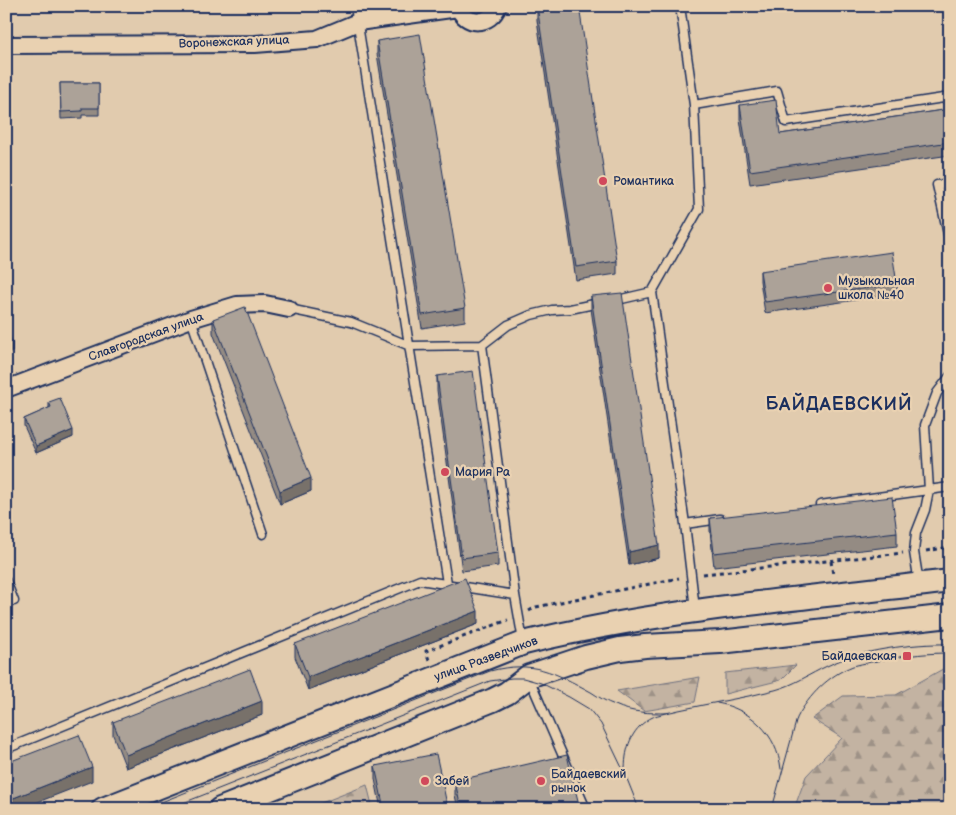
<svg xmlns="http://www.w3.org/2000/svg" width="956" height="815" viewBox="0 0 956 815" font-family="'Balsamiq Sans',sans-serif">
<style>
.forest{fill:url(#forest-firs);stroke:#6f7180}
.lines{fill:none;stroke-linecap:round;stroke-linejoin:round}
.lane-casing{stroke:#1b2f5e;stroke-width:11}
.street-casing{stroke:#1b2f5e;stroke-width:20}
.secondary-casing{stroke:#1b2f5e;stroke-width:26}
.path{stroke:#1b2f5e;stroke-width:3;stroke-dasharray:4 4;stroke-linecap:butt}
.lane{stroke:#e9d1b1;stroke-width:8}
.street{stroke:#e9d1b1;stroke-width:16}
.secondary{stroke:#e9d1b1;stroke-width:22}
.tram{stroke:#1b2f5e;stroke-width:1}
.wall{fill:#948b83;stroke:#1b2f5e}
.shaded-wall{fill:#78716a;stroke:#1b2f5e}
.building{fill:#aca298;stroke:#1b2f5e}
.poi-dot{fill:#d1495b;stroke:#e9d1b1;stroke-width:2}
.labels{text-anchor:middle;dominant-baseline:central;stroke-width:4.5;stroke-linejoin:round;paint-order:stroke}
.street-label{font-size:12px;fill:#1b2f5e;stroke:#e9d1b1}
.poi-label{font-size:12px;fill:#1b2f5e;stroke:#e9d1b1;text-anchor:start}
.district-label{font-size:18px;font-weight:bold;letter-spacing:1px;fill:#1b2f5e;stroke:#e9d1b1}
</style>
<defs>
<pattern id="forest-firs" width="22" height="20" patternUnits="userSpaceOnUse" patternTransform="scale(1.25)"><rect width="22" height="20" fill="#c3b3a2"/><path d="M5 1l3.5 6h-7zM16 11l3.5 6h-7z" fill="#9e9287"/></pattern>
</defs>
<rect width="100%" height="100%" fill="#e1cbae"/>
<filter id="ink" filterUnits="userSpaceOnUse"><feTurbulence type="fractalNoise" baseFrequency=".02" numOctaves="2"/><feDisplacementMap in="SourceGraphic" scale="10" xChannelSelector="R" yChannelSelector="G"/><feConvolveMatrix kernelMatrix="1 2 1 2 8 2 1 2 1" color-interpolation-filters="sRGB"/></filter>
<g filter="url(#ink)">
<path class="forest" d="M796 665 781 680 725 694V673Z
M950 665V809H794L806 776 842 738 812 719 843 696 896 695Z
M700 677 695 702 644 711 617 691Z
M367 785 373 809H306Z"/>
<g class="lines">
<g class="lane-casing">
<path id="lane" d="M355 6 447 583
M680 6 694 105 699 209 652 292 685 524
M694 105 777 91 786 122 950 97
M950 183 937 185 950 243
M613 301 652 292
M289 309 351 322 410 346 482 345 508 325 531 315 552 310 570 309 599 303
M191 319 263 534
M482 345 515 595 523 641
M820 505 950 487
M6 581 14 601
M919 583 914 552 916 533 925 510 929 490 925 425 937 393 950 376
M695 609 685 524 720 519
M529 678 586 809
M6 749 420 580 515 595"/>
</g>
<g class="street-casing">
<path id="street" d="M458 6C465 27 490 26 498 6
M6 45 255 44 317 39 358 22 458 8
M6 389 191 319 237 305 265 304 289 309"/>
</g>
<g class="secondary-casing">
<path id="secondary" d="M103 809 524 643C663 609 808 598 950 581
M220 809 493 700 507 693 529 676 586 657 620 649 645 646 720 642 950 616"/>
</g>
<path class="path" d="M926 551 950 547
M831 561 833 575
M703 574 903 553
M529 611 536 607 679 578
M429 660 426 651 508 620"/>
<use href="#lane" class="lane"/>
<use href="#street" class="street"/>
<use href="#secondary" class="secondary"/>
<path class="tram" d="M717 703C751 709 777 734 781 769
M625 771C625 752 629 733 646 721 655 714 668 713 679 710 711 703 743 698 775 690 794 685 810 674 827 666 860 650 913 643 950 644
M144 809 490 671C533 660 554 672 591 692 599 697 606 702 615 705 632 713 649 713 667 713
M168 809 490 681 512 678H523L541 683 569 697 589 709 601 724 625 774 639 809
M772 809 797 718C809 695 829 675 853 666 864 663 877 661 888 659 909 655 928 653 950 653"/>
</g>
<path class="wall" d="M537 6 617 261V274L576 280 537 20Z
M377 41 465 308V321L422 328 377 54Z
M60 83H99V115H82V118L61 119Z
M740 105 780 134 950 109V155L750 184 740 119Z
M760 271 897 284V294L765 313 760 281Z
M591 296 659 558 629 565 591 309Z
M213 319 311 491 280 504 213 333Z
M437 376 498 553V566L462 571 437 390Z
M49 402 73 437 36 453 24 426V419L49 408Z
M710 518 897 532V546L714 567 710 531Z
M478 624 308 690 295 657V644Z
M262 715 126 768 113 735V722Z
M375 766 448 809H381L375 779Z
M455 781 580 809H458L455 795Z"/>
<path class="shaded-wall" d="M12 342V352L6 355V344Z
M73 430V437L36 453V446Z
M311 478V491L280 504V491Z
M659 545V558L629 565V552Z
M478 611V624L308 690V677Z
M262 701V715L126 768V755Z
M92 767V781L20 809H6V801Z"/>
<path class="building" d="M537 6H579L617 261 576 267Z
M420 34 465 308 422 315 377 41Z
M60 83H99V108H82V111L61 112Z
M776 100 780 134 950 109V142L750 171 740 105Z
M892 252 897 284 765 302 760 271Z
M622 293 659 545 629 552 591 296Z
M245 307 311 478 280 491 213 319Z
M6 326 12 342 6 344Z
M473 371 498 553 462 558 437 376Z
M60 398 73 430 36 446 24 419 51 407 49 402Z
M892 497 897 532 714 553 710 518Z
M465 578 478 611 308 677 295 644Z
M250 669 262 701 126 755 113 722Z
M79 735 92 767 6 801V763Z
M436 754 448 809H384L375 766Z
M567 755 580 809H461L455 781Z"/>
</g>
<g class="poi-dot">
<circle cx="603" cy="181" r="5"/>
<circle cx="828" cy="288" r="5"/>
<circle cx="445" cy="472" r="5"/>
<rect x="902" y="651" width="10" height="10" rx="2.5"/>
<circle cx="425" cy="781" r="5"/>
<circle cx="541" cy="781" r="5"/>
</g>
<g class="labels">
<g class="street-label">
<text transform="translate(234 42) rotate(-2)">Воронежская улица</text>
<text transform="translate(146 337) rotate(-20)">Славгородская улица</text>
<text transform="translate(486 659) rotate(-20)">улица Разведчиков</text>
</g>
<g class="poi-label">
<text x="613" y="181">Романтика</text>
<text x="838" y="281">Музыкальная<tspan x="838" dy="14">школа №40</tspan></text>
<text x="455" y="472">Мария Ра</text>
<text x="897" y="656" text-anchor="end">Байдаевская</text>
<text x="551" y="774">Байдаевский<tspan x="551" dy="14">рынок</tspan></text>
<text x="435" y="781">Забей</text>
</g>
<g class="district-label">
<text x="839" y="404">БАЙДАЕВСКИЙ</text>
</g>
</g>
<rect width="956" height="815" fill="none" stroke="#e9d1b1" stroke-width="25"/>
<rect x="12" y="12" width="931" height="790" fill="none" stroke="#1b2f5e" stroke-width="2" filter="url(#ink)"/>
</svg>
